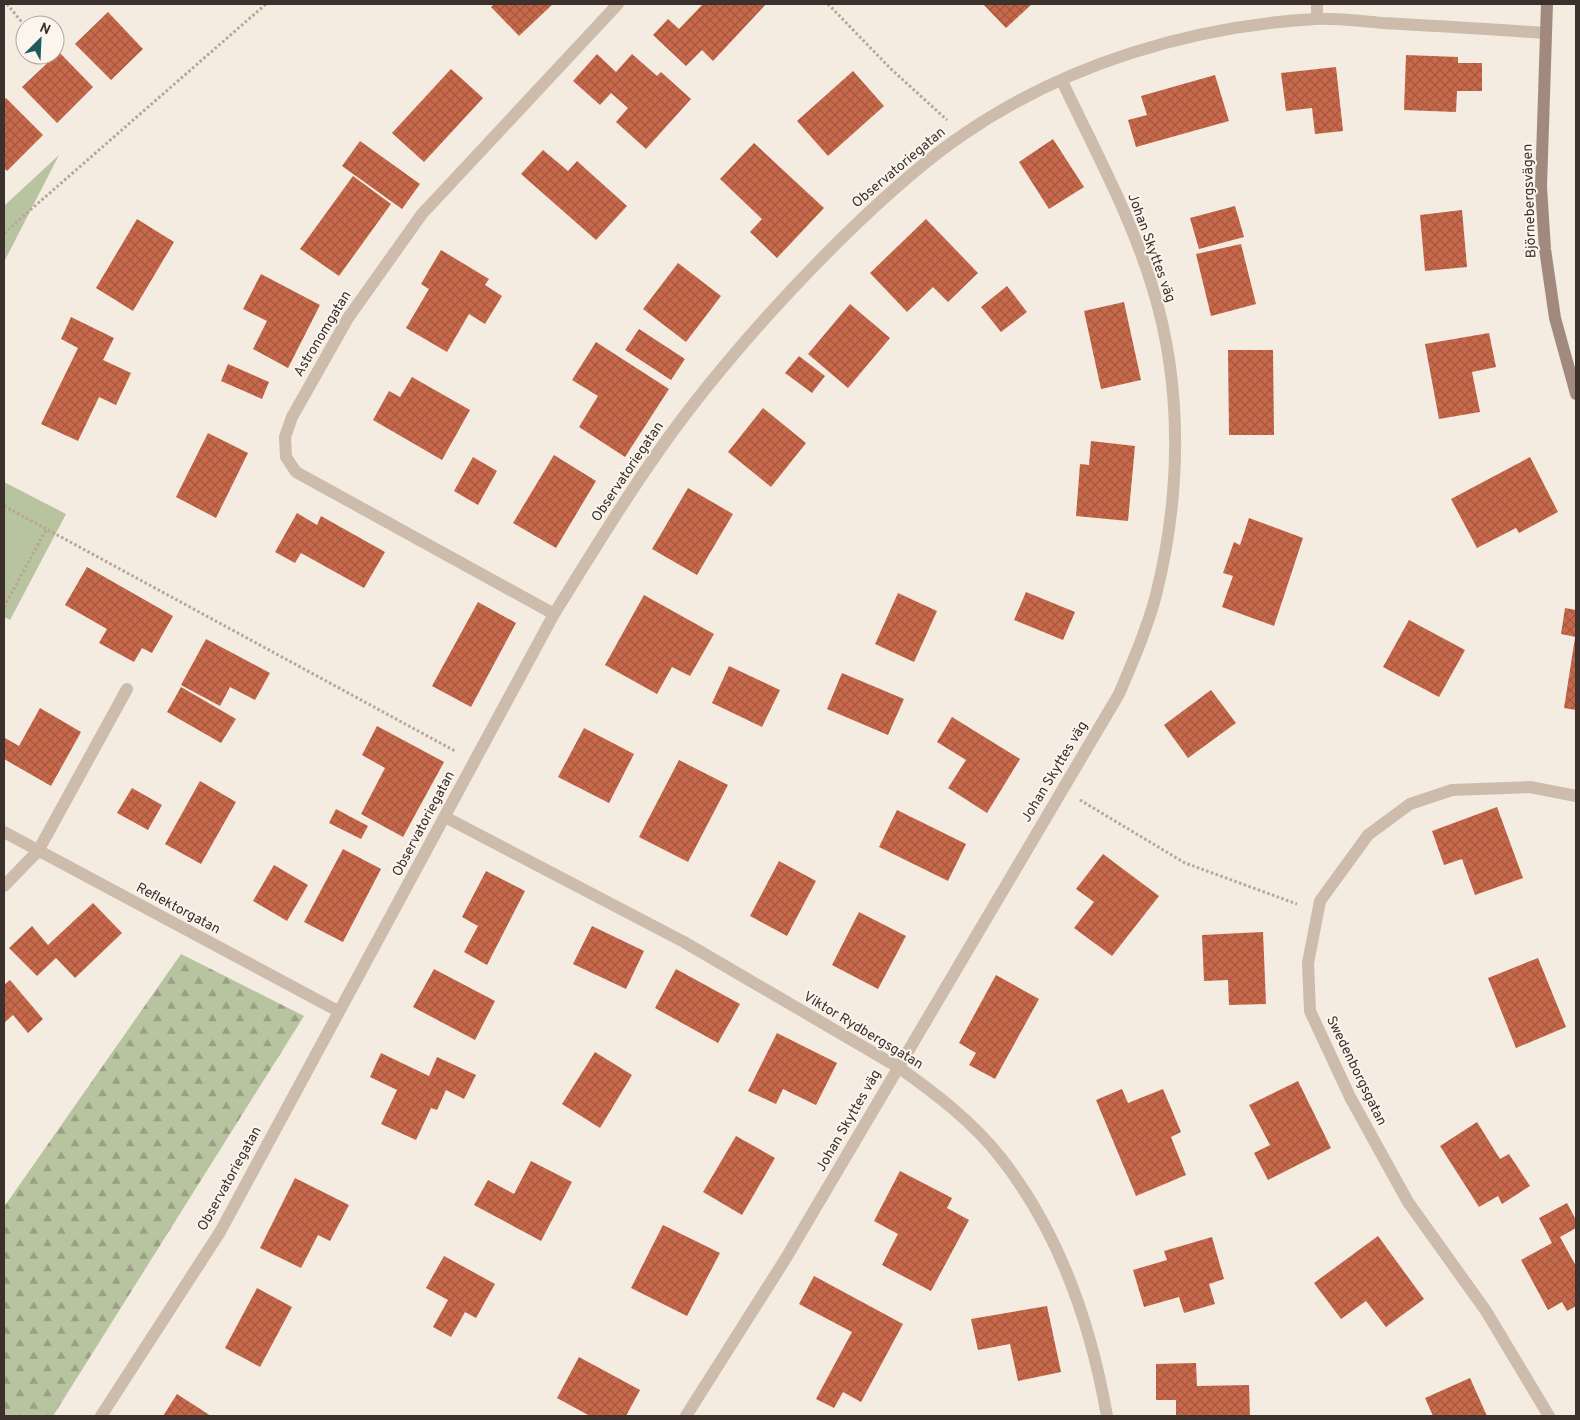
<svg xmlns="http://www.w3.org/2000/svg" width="1580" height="1420" viewBox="0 0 1580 1420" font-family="Overpass,sans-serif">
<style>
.forest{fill:url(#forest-firs)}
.green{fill:#b8c4a0}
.building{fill:url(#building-cross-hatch)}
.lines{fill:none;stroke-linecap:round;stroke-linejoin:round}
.path{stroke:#b9a596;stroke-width:3;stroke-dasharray:2.5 2.5;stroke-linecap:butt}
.lane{stroke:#cdbbac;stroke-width:12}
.street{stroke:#cdbbac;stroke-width:12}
.secondary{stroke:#a18a7d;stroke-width:12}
.labels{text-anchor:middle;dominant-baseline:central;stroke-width:4;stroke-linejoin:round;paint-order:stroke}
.street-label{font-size:14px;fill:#3b302b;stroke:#fbf5ee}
</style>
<defs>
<pattern id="forest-firs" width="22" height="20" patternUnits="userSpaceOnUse" patternTransform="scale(1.25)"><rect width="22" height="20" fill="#b8c4a0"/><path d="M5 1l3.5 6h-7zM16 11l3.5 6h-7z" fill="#97a083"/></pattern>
<pattern id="building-cross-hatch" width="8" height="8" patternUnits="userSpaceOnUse" patternTransform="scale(1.25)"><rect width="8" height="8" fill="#c8694b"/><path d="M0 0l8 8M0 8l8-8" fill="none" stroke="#a4573f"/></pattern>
</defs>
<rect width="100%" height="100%" fill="#f4ebe1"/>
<path class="forest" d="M181 954 304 1016 53 1416H4V1207Z"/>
<path class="green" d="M59 155 4 262V206Z
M4 482 66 514 10 620 4 617Z"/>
<path class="building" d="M494 4H553L519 36 491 7Z
M703 4H766L713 61 702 50 686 66 653 35 668 19 679 29Z
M983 4H1032L1006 28Z
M108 12 143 49 111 80 75 44Z
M59 52 93 87 57 123 22 87Z
M597 54 616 72 632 54 657 76 661 72 691 99 646 149 616 122 628 108 611 93 600 105 573 81Z
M1406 55 1458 57V63H1482V91H1457L1456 112 1404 110Z
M1336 67 1343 131 1315 134 1312 108 1286 111 1281 73Z
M451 69 483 98 424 162 392 133Z
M853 71 884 106 828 156 797 121Z
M1215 75 1229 121 1136 147 1128 120 1147 115 1141 96Z
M6 98 43 135 7 171 4 168V100Z
M1053 139 1084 187 1049 209 1019 162Z
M360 141 420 184 402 209 342 166Z
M754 143 824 208 777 258 750 232 762 219 720 179Z
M543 150 568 171 577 161 627 206 596 240 521 174Z
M353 176 391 204 339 276 300 249Z
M1235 206 1244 237 1199 249 1190 218Z
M1462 210 1467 267 1425 271 1420 215Z
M137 219 174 242 133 311 96 288Z
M926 219 978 273 948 302 933 287 907 312 870 273Z
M1241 244 1256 304 1211 316 1196 254Z
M441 250 489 279 485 285 502 296 485 324 469 314 447 352 406 328 429 289 421 284Z
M678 263 721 296 686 342 643 309Z
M261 274 320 305 288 368 253 349 267 321 243 309Z
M1007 286 1027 312 1001 332 981 307Z
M1124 302 1141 380 1101 389 1084 311Z
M850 304 890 338 848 388 808 354Z
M71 317 114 338 103 360 131 373 116 405 99 397 78 441 41 424 78 348 61 339Z
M639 329 685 359 671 380 625 350Z
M1489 333 1496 367 1472 372 1480 412 1439 419 1425 344Z
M596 342 669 389 625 457 579 427 598 396 572 380Z
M1228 350H1273L1274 435H1229Z
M799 356 825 376 812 393 785 373Z
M228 364 269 382 262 399 221 381Z
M412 377 470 410 442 460 373 420 389 391 400 397Z
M763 408 806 443 771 487 728 452Z
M208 433 248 453 216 518 176 497Z
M1091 441 1135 446 1128 521 1076 516 1080 464 1089 465Z
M554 455 596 481 556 548 513 523Z
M473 457 497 471 478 505 454 491Z
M1530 457 1558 512 1519 533 1516 528 1477 548 1451 499Z
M688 488 733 514 697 575 652 549Z
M297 513 317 525 321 516 385 552 364 588 301 553 295 563 275 552Z
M1249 518 1303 538 1274 626 1222 607 1233 576 1223 573 1234 542 1240 545Z
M87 567 173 616 152 653 142 648 134 662 99 643 107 629 65 605Z
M1026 592 1075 612 1063 640 1014 620Z
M898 593 937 611 914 662 875 644Z
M644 595 714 634 690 676 672 667 657 694 605 665Z
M478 602 516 623 471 707 432 686Z
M1565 608 1576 610V637L1561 634Z
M1409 620 1465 650 1439 697 1383 667Z
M1575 638 1576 639V710L1564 708Z
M206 639 270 673 255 700 230 687 220 706 181 685Z
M729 666 780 690 762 727 712 703Z
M842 673 904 699 888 735 827 709Z
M181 687 236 719 221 743 167 712Z
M1211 690 1236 723 1188 758 1164 725Z
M40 708 81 732 51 786 4 759 5 738 19 746Z
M952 717 1020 759 987 813 948 788 966 760 937 742Z
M377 726 444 762 403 837 361 814 385 768 362 755Z
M584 728 634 754 609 803 558 777Z
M679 760 728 785 688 862 639 837Z
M200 781 236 802 201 864 165 844Z
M132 788 162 805 148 830 117 813Z
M1497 807 1523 878 1475 895 1462 859 1444 865 1432 831Z
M336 809 368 826 361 839 329 823Z
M897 810 966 844 948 881 879 847Z
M343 849 381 869 343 942 304 922Z
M1103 854 1159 896 1112 956 1074 928 1094 902 1076 889Z
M779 861 816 881 787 936 750 916Z
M274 865 308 885 287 921 253 901Z
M486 871 525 891 487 965 464 952 478 926 462 917Z
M93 903 122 933 75 978 56 958 37 976 9 948 32 926 48 945Z
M859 912 906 936 878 989 832 965Z
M592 926 644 951 626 989 573 964Z
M1263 932 1266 1004 1229 1005 1228 980 1204 981 1202 935Z
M1538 958 1566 1027 1516 1048 1488 978Z
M434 969 495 1001 475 1040 413 1007Z
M676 969 740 1004 718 1043 655 1008Z
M996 975 1039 999 995 1079 969 1065 976 1053 959 1043Z
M10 980 43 1019 28 1033 13 1015 4 1023V985Z
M777 1033 837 1063 816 1105 783 1089 776 1104 748 1091Z
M595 1052 632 1075 600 1128 562 1104Z
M381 1053 429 1076 437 1057 476 1075 464 1099 446 1090 437 1110 431 1108 416 1140 381 1124 397 1090 370 1077Z
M1298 1081 1331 1148 1268 1180 1254 1153 1270 1145 1249 1105Z
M1122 1089 1128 1103 1163 1089 1181 1132 1171 1137 1186 1175 1136 1196 1096 1100Z
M1477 1122 1500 1159 1509 1154 1530 1186 1502 1204 1498 1196 1479 1207 1440 1146Z
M736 1136 775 1158 742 1215 703 1192Z
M531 1161 572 1182 541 1241 474 1205 488 1180 514 1194Z
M900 1171 952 1198 947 1208 969 1220 931 1291 882 1265 898 1234 874 1221Z
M295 1178 349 1205 330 1241 318 1235 301 1268 260 1248Z
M1567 1203 1576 1220V1228L1560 1237 1576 1266V1306L1567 1311 1562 1302 1548 1310 1521 1260 1552 1243 1539 1218Z
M663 1225 720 1253 687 1316 631 1288Z
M1378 1236 1424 1299 1386 1327 1366 1301 1341 1319 1314 1283Z
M1212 1237 1224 1279 1209 1284 1215 1304 1184 1313 1179 1297 1144 1307 1133 1270 1167 1260 1164 1251Z
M444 1256 495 1284 476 1318 465 1312 451 1337 433 1327 448 1300 426 1288Z
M814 1276 903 1324 861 1402 843 1392 834 1408 816 1399 852 1332 799 1304Z
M257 1288 292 1307 260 1367 225 1348Z
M1047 1306 1061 1372 1018 1381 1010 1344 978 1350 971 1319Z
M579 1357 640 1390 626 1416H590L557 1398Z
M1196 1363 1197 1386 1249 1385 1250 1416H1176V1400H1156V1364Z
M1470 1378 1487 1416H1433L1425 1398Z
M177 1394 211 1416H163Z"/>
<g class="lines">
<path class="path" d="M7 4 25 26
M828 4 891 69 947 120
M4 233 266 4
M4 506 455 751
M4 607 47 528
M1080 800 1185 863 1297 904"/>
<path class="lane" d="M38 851 127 689"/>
<path class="street" d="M1317 4V19
M554 614 296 472 286 457 285 437 292 417 348 318 422 214 618 4
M445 817 684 942 898 1067C935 1093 973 1122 1001 1158 1059 1232 1091 1325 1107 1416
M4 832 338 1011
M4 886 38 851
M101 1416 220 1232 554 614C597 545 639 475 688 411 736 349 789 290 845 235 882 199 921 163 964 134 1066 64 1192 26 1315 19 1337 18 1361 21 1383 23 1437 26 1491 29 1545 33
M686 1416 786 1258 1119 694C1133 661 1147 629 1156 595 1181 495 1183 387 1153 289 1131 216 1094 149 1062 81
M1549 1416 1486 1311 1408 1202 1350 1097 1310 1011 1308 963 1320 901 1368 835 1410 804 1452 790 1530 787 1576 796"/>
<path class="secondary" d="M1547 4 1541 187 1545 249 1555 318 1576 394"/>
</g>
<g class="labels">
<g class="street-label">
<text transform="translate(899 168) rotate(-40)">Observatoriegatan</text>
<text transform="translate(1530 201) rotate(-92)">Björnebergsvägen</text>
<text transform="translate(1151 248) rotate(70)">Johan Skyttes väg</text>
<text transform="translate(323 334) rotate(-59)">Astronomgatan</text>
<text transform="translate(628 472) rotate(-56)">Observatoriegatan</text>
<text transform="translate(1055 772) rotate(-59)">Johan Skyttes väg</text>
<text transform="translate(424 824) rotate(-62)">Observatoriegatan</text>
<text transform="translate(178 909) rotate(28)">Reflektorgatan</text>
<text transform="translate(863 1031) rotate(31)">Viktor Rydbergsgatan</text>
<text transform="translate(1356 1071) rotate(64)">Swedenborgsgatan</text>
<text transform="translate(849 1121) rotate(-60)">Johan Skyttes väg</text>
<text transform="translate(230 1179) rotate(-61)">Observatoriegatan</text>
</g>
</g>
<rect width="1580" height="1420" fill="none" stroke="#3b302b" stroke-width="10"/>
<g transform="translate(40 40) rotate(24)"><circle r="24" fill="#fbf5ee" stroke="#aea6a0"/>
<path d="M0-4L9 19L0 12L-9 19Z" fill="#1f5a5e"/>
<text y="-8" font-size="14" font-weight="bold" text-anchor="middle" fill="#3b302b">N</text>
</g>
</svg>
